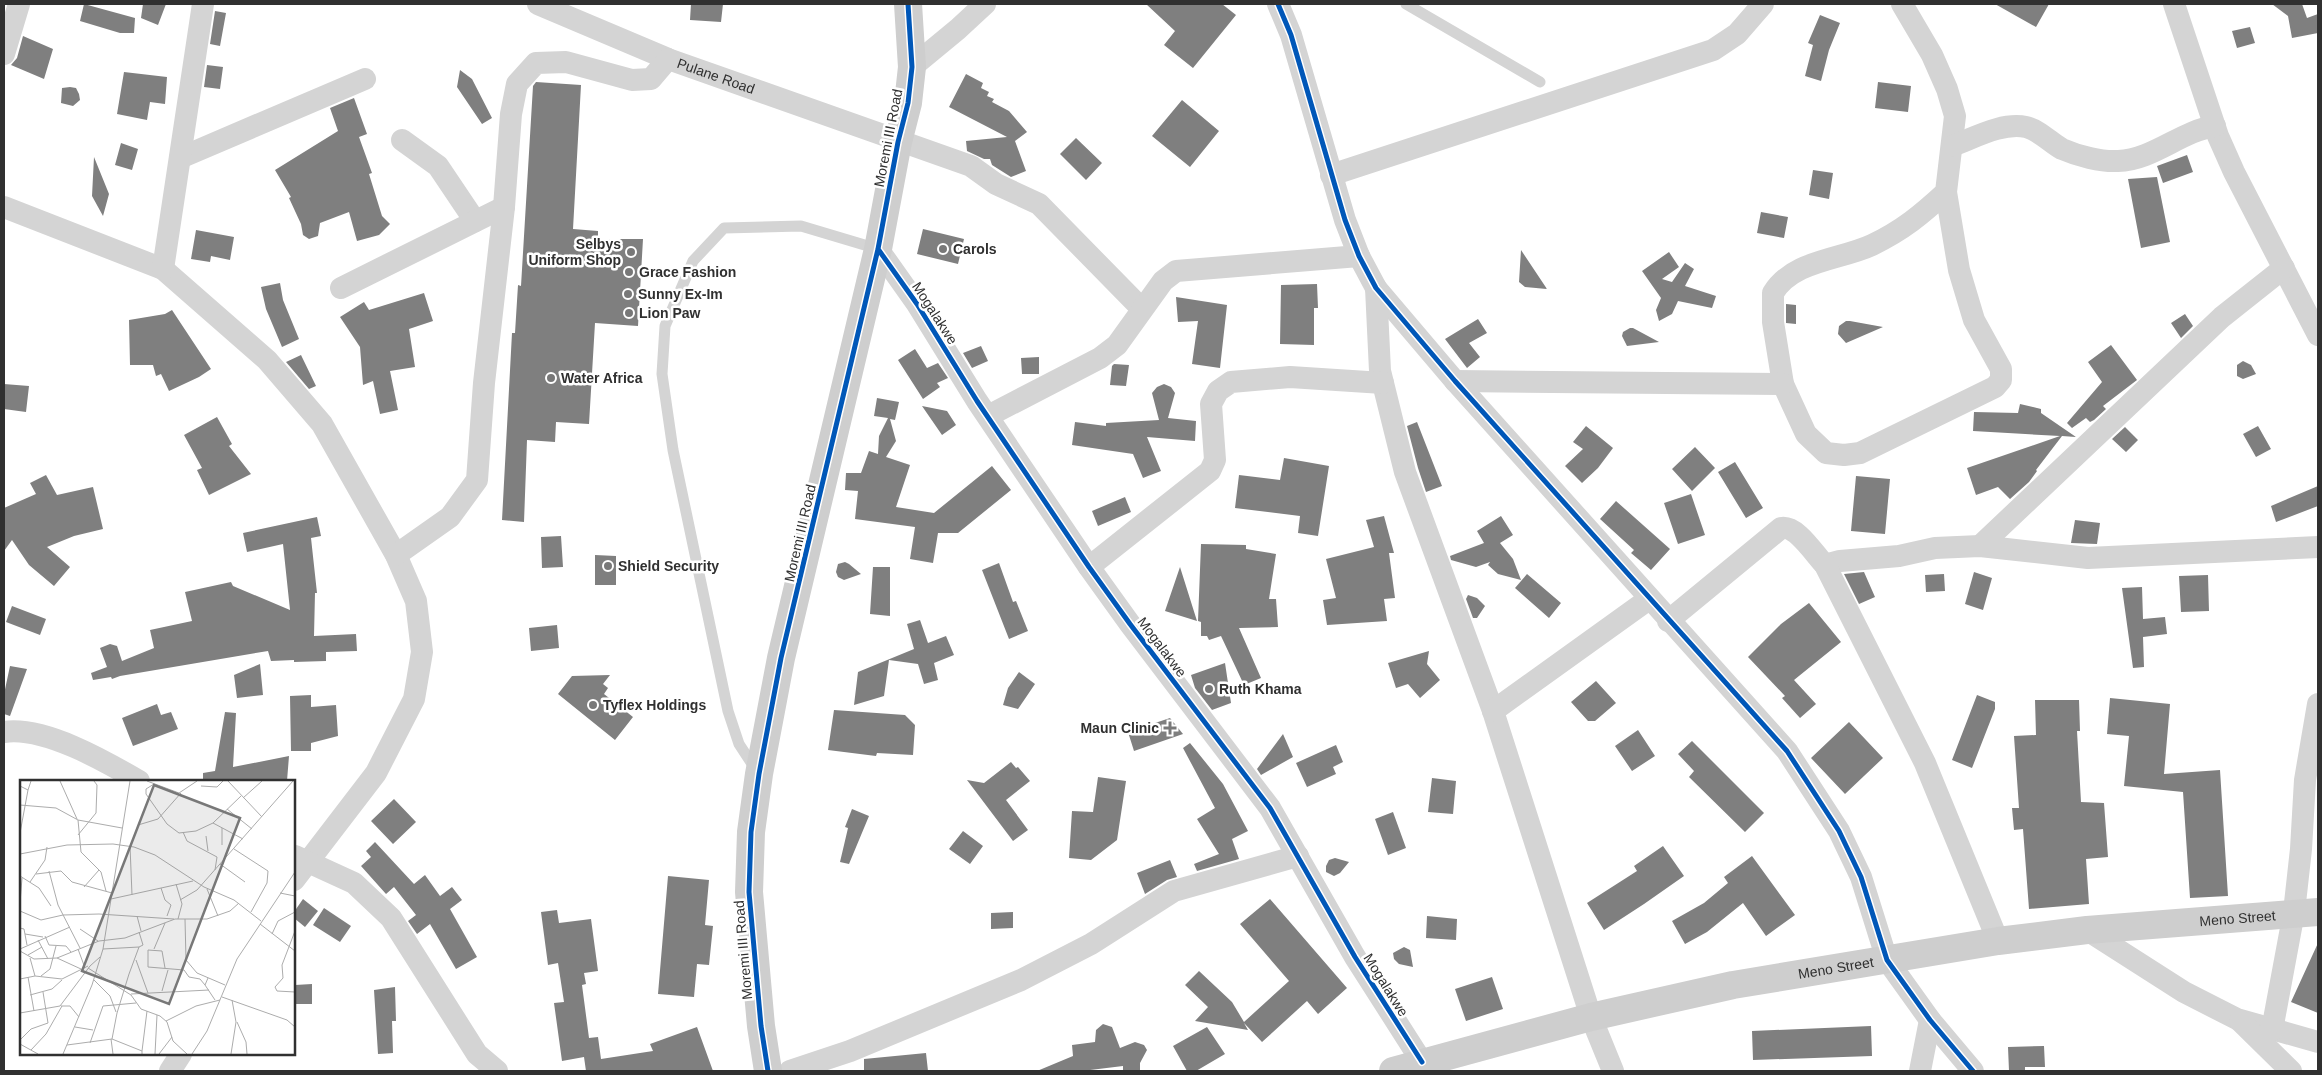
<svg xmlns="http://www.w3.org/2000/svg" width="2322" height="1075" viewBox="0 0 2322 1075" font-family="Helvetica,sans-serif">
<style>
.building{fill:#7f7f7f}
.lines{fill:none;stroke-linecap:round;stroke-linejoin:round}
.lane{stroke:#d4d4d4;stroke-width:11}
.street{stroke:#d4d4d4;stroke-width:22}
.secondary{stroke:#cecece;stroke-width:28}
.cycleway-casing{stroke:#fff;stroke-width:8}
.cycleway{stroke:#0057b8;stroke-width:5}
.poi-dot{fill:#787878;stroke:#fff;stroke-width:2}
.labels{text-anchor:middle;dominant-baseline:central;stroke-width:5;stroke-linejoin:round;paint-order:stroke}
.street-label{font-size:14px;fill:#303030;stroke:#fff}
.poi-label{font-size:14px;font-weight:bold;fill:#303030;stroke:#fff;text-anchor:start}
.inset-road{fill:none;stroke:#acacac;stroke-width:1}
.view{fill:#787878;fill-opacity:0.15;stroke:#787878;stroke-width:2.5}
.inset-edge{fill:none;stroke:#303030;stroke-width:2.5}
</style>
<rect width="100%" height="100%" fill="#fff"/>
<path class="building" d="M84 4 135 18 134 33H120L80 21Z
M143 4H166L158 25 141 18Z
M691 4H723L721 22 690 20Z
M1146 4H1222L1236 15 1193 68 1164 45 1175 31Z
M1995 4H2049L2036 27Z
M2272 4H2302L2307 18 2318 14V33L2292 38 2288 16Z
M215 11 226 13 220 46 210 44Z
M1820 15 1840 23 1829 50 1821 81 1805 76 1813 45 1808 43Z
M2250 27 2255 43 2237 48 2232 31Z
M23 36 53 49 44 79 11 65 17 58Z
M207 65 223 67 220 89 204 87Z
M460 70 472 79 492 118 482 124 457 87Z
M124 72 167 77 165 104 150 102 147 120 117 114Z
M966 74 983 83 981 88 989 92 987 96 994 99 992 102 1009 111 1027 132 1015 141 1026 171 1011 177 992 165 990 159H984L967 151 966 141 1007 137 949 107Z
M536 82 581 85 573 229 598 231V239H643L638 326 595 323 589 424 556 422 555 442 527 440 524 522 502 520 512 333H515L518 285 521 286 533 86Z
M1878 82 1911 86 1908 112 1875 108Z
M70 87 76 88 79 94 80 100 73 106 61 103 62 88Z
M354 98 367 134 359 137 372 173 369 174 382 216 390 224 379 235 357 241 349 212 320 223 318 236 309 239 303 235 301 224 289 198 291 197 275 170 338 131 330 108Z
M1182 100 1219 131 1190 167 1152 136Z
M1076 138 1102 163 1086 180 1060 154Z
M121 143 138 149 132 170 115 165Z
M2187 155 2193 172 2163 183 2157 166Z
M94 157 109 194 103 216 92 196Z
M1813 170 1833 173 1829 199 1809 195Z
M2157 177 2170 242 2141 248 2128 179Z
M1761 212 1788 217 1784 238 1757 233Z
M923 229 964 239 958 264 917 254Z
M196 230 234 237 230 260 211 256 210 262 191 259Z
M1521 250 1547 289 1525 287 1519 282Z
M1669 252 1679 267 1662 279 1672 282 1685 263 1694 269 1685 286 1716 296 1712 308 1678 301 1672 314 1659 321 1656 310 1661 298 1642 271Z
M280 283 283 300 299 339 282 347 266 309 261 287Z
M1317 284 1318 308H1314V345L1280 344 1281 285Z
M424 293 433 321 409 329 415 367 390 371 398 410 380 414 373 381 363 385 360 347 340 317 364 302 369 310Z
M1176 297 1227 305 1220 368 1192 364 1198 321 1178 322Z
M1786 304 1796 305V324L1786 323Z
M172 310 211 369 199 377 169 391 161 374 156 376 153 365H130L129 320 165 314Z
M2185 314 2193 326 2181 338 2171 323Z
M1478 319 1487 333 1469 343 1480 357 1467 368 1445 339Z
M1846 321H1850L1883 327 1846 343 1838 334 1839 326Z
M1630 328H1633L1659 342 1627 346 1622 336 1623 332Z
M2111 345 2137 380 2103 406 2106 409 2094 420 2090 422 2086 418 2072 428 2067 423 2102 382 2088 362Z
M981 346 988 361 972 368 963 353Z
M915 349 927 368 938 363 948 378 937 383 940 387 923 399 898 360Z
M301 355 316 386 309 389 286 362Z
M1039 357V374H1022L1021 358Z
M2243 361 2251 365 2256 374 2243 379 2237 376V365Z
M1114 364 1129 365 1126 386 1110 385 1112 366Z
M4 384 29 386 26 412 4 409Z
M1164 384 1171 387 1175 393 1168 418 1196 421 1195 441 1147 437 1161 471 1143 478 1133 454 1072 445 1075 422 1106 426V423L1159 420 1152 393 1157 387Z
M877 398 899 402 895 420 890 419 896 441 886 457 910 465 896 507 934 513 992 466 1011 490 958 533H938L933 563 910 559 915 527 855 519 858 491 845 490 846 473H861L869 451 878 454 879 436 888 418 874 416Z
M2020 404 2041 409V413L2076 437 2062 436 2036 470 2037 471 2029 482 2010 499 1998 487 1976 495 1967 468 2060 436 1973 431 1974 412 2018 413Z
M922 406 947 411 956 425 942 435Z
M217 417 232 444 229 446 251 474 209 495 197 470 202 468 184 435Z
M1417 422 1442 486 1426 492 1418 468 1407 426Z
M1586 426 1613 448 1598 468 1582 483 1565 466 1583 449 1573 442Z
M2258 426 2271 449 2256 457 2243 434Z
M2125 427 2138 440 2126 452 2112 439Z
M1695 447 1715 468 1692 491 1672 469Z
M1284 458 1329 466 1318 536 1298 533 1300 516 1235 508 1239 475 1280 480Z
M1735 462 1763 508 1746 518 1718 472Z
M46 475 57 495 93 487 103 529 74 536 47 547 70 567 54 586 29 565 12 540 4 551V508L36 494 30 483Z
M1856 476 1890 479 1885 534 1851 531Z
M2318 486V506L2276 522 2271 506Z
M1691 494 1705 535 1678 544 1664 503Z
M1125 497 1131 512 1098 526 1092 511Z
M1616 501 1670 549 1651 570 1631 553 1634 550 1600 519Z
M1384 516 1394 553H1389L1395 598 1384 599 1387 621 1327 625 1323 600 1336 598 1326 559 1374 547 1366 520Z
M1501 516 1513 535 1500 543 1513 559 1521 580 1498 574 1488 565 1490 562 1476 567 1451 560 1450 556 1484 543 1477 531Z
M317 517 321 536 311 538 317 593H315L314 636 356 634 357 651 326 652V661L294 662V660L271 661 268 651 120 676 112 679 111 677 93 680 91 673 107 667 100 648 110 644 117 646 122 661 154 648 150 630 192 621 185 592 231 582 233 586 290 610 283 544 247 552 243 533Z
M2075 520 2100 523 2097 544 2071 543Z
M561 536 563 567 542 568 541 537Z
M1201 544 1246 545V549L1276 554 1269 599H1276L1278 627 1239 628 1261 678 1244 685 1221 636 1209 640 1207 636H1201V622L1198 621Z
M595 555 616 556V585H595Z
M845 562 849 564 861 574 844 580 838 577 836 572 838 564Z
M999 563 1013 602 1016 601 1028 631 1009 639 982 570Z
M873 567H890V616L870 614Z
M1180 567 1197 621 1165 611Z
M1864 572 1875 597 1859 604 1844 574Z
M1974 572 1992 578 1983 610 1965 604Z
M1527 574 1561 603 1549 618 1515 588Z
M1944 574 1945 591 1926 592 1925 575Z
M2208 575 2209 611 2181 612 2179 576Z
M2142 587 2143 619 2165 617 2167 634 2143 637 2144 667 2133 668 2122 588Z
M1468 595 1477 598 1485 606 1477 618H1473L1466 599Z
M1809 603 1841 642 1794 680 1816 704 1800 718 1782 698 1785 696 1748 657 1781 624Z
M12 606 46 619 40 635 6 622Z
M920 620 928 643 946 636 954 655 934 663 938 680 924 684 918 664 889 660 884 696 854 705 858 672 914 649 907 624Z
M557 625 559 648 531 651 529 628Z
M1429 651 1427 664 1440 680 1420 698 1408 684 1396 688 1388 663Z
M1225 663 1231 703 1212 710 1195 688 1191 675Z
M260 664 263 695 237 698 234 675Z
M10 666 27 669 10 716 4 714V694Z
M1019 672 1035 684 1018 709 1003 705 1008 688Z
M610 675 603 684 608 688 604 694 633 717 615 740 558 694 572 676Z
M1596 681 1616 703 1595 721H1588L1571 702Z
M311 695V707L336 705 338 736 311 743V751H291L290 696Z
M1977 695 1995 702V709L1972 768 1952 760Z
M2110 698 2170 704 2164 774 2220 770 2228 896 2190 898 2183 792 2124 786 2129 736 2107 734Z
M2035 700H2079L2080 731H2077L2081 802 2104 803 2108 857 2086 859 2089 904 2029 909 2023 829 2014 830 2012 808H2019L2014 736 2036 735Z
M157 704 161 715 171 712 178 729 133 746 122 718Z
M834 710 905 715 915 725 913 755 877 753 876 756 828 750Z
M225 712 236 713 233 767 289 756 287 781H203V773L215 771Z
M1170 718 1183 734 1134 751 1128 732Z
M1849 722 1883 758 1845 794 1811 758Z
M1638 730 1655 756 1632 771 1615 746Z
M1283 734 1293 757 1261 775 1257 769Z
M1692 741 1764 813 1745 832 1689 777 1694 771 1678 754Z
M1190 743 1223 784 1248 831 1232 839 1239 859 1197 871 1194 864 1219 854 1197 819 1215 808 1183 748Z
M1336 745 1343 762 1333 767 1336 774 1307 787 1296 763Z
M1011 762 1016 768 1018 767 1030 781 1006 800 1028 830 1013 841 967 780 984 783Z
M1098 777 1126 781 1117 840 1091 860 1069 858 1072 811 1093 812Z
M1432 778 1456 781 1453 814 1428 812Z
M394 799 416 822 393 844 371 821Z
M852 809 869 816 849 864 840 862 848 828 845 827Z
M1393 812 1406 848 1388 855 1375 819Z
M963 831 983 846 970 864 949 849Z
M375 842 414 884 425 875 440 896 452 887 462 900 450 909 477 957 456 969 430 924 417 934 408 921 416 915 394 887 386 894 361 866 371 857 366 851Z
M1663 846 1684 876 1644 904 1604 930 1587 903 1637 871 1634 866Z
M1752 856 1795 915 1766 936 1743 903 1707 932 1685 944 1672 921 1704 903 1728 883 1724 877Z
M1335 858 1349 862 1340 873 1334 876 1326 872V866L1329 860Z
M1170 860 1177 877 1167 880 1145 894 1137 873Z
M668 876 709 880 705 925 713 926 709 965 697 964 694 997 658 994Z
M303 899 318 911 305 927 294 918V912Z
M1270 899 1347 988 1318 1014 1307 1001 1262 1042 1244 1023 1248 1030 1195 1021 1208 1007 1185 985 1199 971 1232 1002 1244 1022 1289 981 1240 924Z
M324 908 351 926 340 942 313 925Z
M557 910 559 923 591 919 598 971 584 973 586 984 582 985 589 1038 598 1037 601 1059 653 1051 650 1044 697 1027 713 1071H586L584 1057 562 1061 554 1003 564 1002 558 963 548 965 541 912Z
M1013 912V928L991 929V913Z
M1427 916 1457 919 1456 940 1426 938Z
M2318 943V1013L2291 1002Z
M1404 947 1410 950 1413 967 1399 964 1394 959 1393 953Z
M1492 977 1503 1009 1466 1021 1455 989Z
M312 984V1004H295V985Z
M395 987 396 1021H392L393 1053 378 1054 374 990Z
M1103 1024 1112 1027 1120 1048 1135 1042 1144 1045 1147 1050 1140 1063V1071H1123V1066L1082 1071H1037L1073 1056 1072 1045 1095 1042 1096 1030Z
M1871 1026 1872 1056 1753 1060 1752 1031Z
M1207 1027 1225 1054 1196 1071H1187L1173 1046Z
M2044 1046 2045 1067H2025V1071H2009L2008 1047Z
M926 1053 928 1071H864V1059Z"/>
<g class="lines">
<path class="lane" d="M1406 4 1540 82
M756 770 739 744 728 711 673 450 662 374 665 326 693 261 724 228 801 226 878 249"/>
<g class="street">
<path id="s1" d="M538 4 668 59 971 166 996 184 1039 204 1142 309"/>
<path d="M1278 4 1291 35 1345 220 1359 256 1376 288 1455 381 1787 751 1839 831 1861 877 1887 960 1930 1020 1973 1071"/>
<path d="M1902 4 1932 55 1947 89 1955 116 1946 192 1959 270 1974 320 2001 369V380L1995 387 1860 453 1844 455 1826 453 1806 434 1783 384 1773 322V293C1793 260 1840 260 1872 245 1903 230 1921 215 1946 192"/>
<path d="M2174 4 2218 136 2234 172 2318 335"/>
<path d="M4 54 19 4"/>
<path d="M912 67 958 29 985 4"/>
<path d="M402 140 438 166 475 221"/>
<path d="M1952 146C1974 138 2002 122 2026 127 2039 130 2051 143 2062 149 2078 156 2101 162 2118 161 2153 160 2181 131 2215 126"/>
<path d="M180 158 365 79"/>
<path d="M1331 175 1713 50 1737 34 1763 4"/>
<path d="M4 207 163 269 267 360 322 424 396 555 416 601 422 652 414 699 376 773 294 880"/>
<path d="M878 249 917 304 977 401 1089 567 1130 624 1270 808 1355 957 1422 1062"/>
<path d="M163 269 203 4"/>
<path d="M341 288 504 207"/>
<path d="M1376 288 1380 371 1405 472 1493 711 1591 1017 1613 1071"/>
<path d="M1455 381 1783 384"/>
<path d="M988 416 1100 358 1117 345 1163 281 1176 271 1359 256"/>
<path d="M1980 546 2222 317 2284 268"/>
<path d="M396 555 450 517 477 480 484 383 504 207 511 114 517 84 536 63 566 62 632 80 651 79 668 59"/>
<path d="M1825 565 1840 561 1899 556 1935 548 1980 546 2088 558 2318 547"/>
<path d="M1089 567 1210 471 1215 460 1211 404 1218 391 1231 382 1290 377 1383 383"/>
<path d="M1668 621 1781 528C1797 525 1814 554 1825 565L1925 763 1998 941"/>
<path d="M1493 711 1649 599"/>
<path d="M4 732C44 726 105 761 139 781"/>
<path d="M295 856 354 883 391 918 477 1054 497 1071"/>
<path d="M2087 930 2184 992 2237 1019 2318 1042"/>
<path d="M2240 1021 2291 1071"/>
<path d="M2272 1030 2294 912 2301 849 2305 780 2318 704"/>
<path d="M170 1071 181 1054"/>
<path d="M790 1071 850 1051 1021 980 1091 944 1174 891 1298 856"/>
<path d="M1920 1071 1930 1020"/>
</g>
<g class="secondary">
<path d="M768 1071 761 1026 749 892 751 832 759 774 781 658 878 249 898 142 908 103 912 67 908 4"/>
<path id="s2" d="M1393 1071 1591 1017 1733 985 1998 941 2087 930 2318 912"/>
</g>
<g class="cycleway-casing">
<path id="cycleway" d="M1278 4 1291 35 1345 220 1359 256 1376 288 1455 381 1787 751 1839 831 1861 877 1887 960 1930 1020 1973 1071
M878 249 917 304 977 401 1089 567 1130 624 1270 808 1355 957 1422 1062
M768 1071 761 1026 749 892 751 832 759 774 781 658 878 249 898 142 908 103 912 67 908 4"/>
</g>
<use href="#cycleway" class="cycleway"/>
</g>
<g class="poi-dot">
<circle cx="943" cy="249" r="5"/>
<circle cx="631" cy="252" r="5"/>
<circle cx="629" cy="272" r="5"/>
<circle cx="628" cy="294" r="5"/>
<circle cx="629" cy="313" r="5"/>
<circle cx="551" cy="378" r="5"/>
<circle cx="608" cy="566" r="5"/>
<circle cx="1209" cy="689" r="5"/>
<circle cx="593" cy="705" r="5"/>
<path d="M1167.5 720.5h5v5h5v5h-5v5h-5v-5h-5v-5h5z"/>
</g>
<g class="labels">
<g class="street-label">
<text stroke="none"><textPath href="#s1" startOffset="192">Pulane Road</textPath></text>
<text transform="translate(888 138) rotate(-79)">Moremi III Road</text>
<text transform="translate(935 313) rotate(57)">Mogalakwe</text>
<text transform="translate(800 533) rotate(-77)">Moremi III Road</text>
<text transform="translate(1162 647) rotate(53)">Mogalakwe</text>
<text stroke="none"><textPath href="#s2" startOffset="860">Meno Street</textPath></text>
<text transform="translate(743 950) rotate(-95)">Moremi III Road</text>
<text stroke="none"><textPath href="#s2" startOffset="455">Meno Street</textPath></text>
<text transform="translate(1386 985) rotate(58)">Mogalakwe</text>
</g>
<g class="poi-label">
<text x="621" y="244" text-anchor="end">Selbys<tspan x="621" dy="16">Uniform Shop</tspan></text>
<text x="953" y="249">Carols</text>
<text x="639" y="272">Grace Fashion</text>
<text x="638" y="294">Sunny Ex-Im</text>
<text x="639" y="313">Lion Paw</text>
<text x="561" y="378">Water Africa</text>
<text x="618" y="566">Shield Security</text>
<text x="1219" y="689">Ruth Khama</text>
<text x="603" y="705">Tyflex Holdings</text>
<text x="1159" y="728" text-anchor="end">Maun Clinic</text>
</g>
</g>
<g transform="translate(20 780)">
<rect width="275" height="275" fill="#fff"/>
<path class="inset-road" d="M40 1 57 39M127 1 159 13 177 1M208 1 242 37M134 4 126 9V14L147 44 159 53 176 51 193 43 221 16M0 6 8 10 11 1M181 6 197 7 203 1M223 18 242 1M0 25 36 28 58 40 102 48M207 29 232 49M58 40 61 72 81 92 86 111M193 43 223 59M118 45 138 39 161 13M202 48V65M163 52 167 61 197 77 195 90M0 53 8 10M58 55 76 33 77 5 74 1M186 56 188 71M110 66 112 115M214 69 248 91 247 103 231 132M0 74 47 65 93 64 114 67 135 75 184 107 214 120 241 141M200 84 225 102M29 91 38 125 60 168M16 94 41 91 52 102 92 113M0 96 19 108 31 126M10 102 25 80 27 67M156 104 162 124 158 139M64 107 79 90M141 108 145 120 151 125 147 136M187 109 198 136M260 113 275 116M91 119 173 101M160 120 177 110 273 1M0 123 2 98M0 131 21 140 43 135 79 134 154 139M117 136 121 151M165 139 166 180 177 193 205 205M240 144 275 171M0 148 4 149 7 165M60 149 78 161M275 151 262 185 263 198 255 207 257 211 275 212M5 154 23 157M252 154 258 141 275 132M25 156 29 165 46 166 51 172M18 160 28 179M0 169 50 147M58 169 65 188M83 169 119 167M134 169 145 143M0 171 14 179 37 178 79 161 105 158 155 139H187L210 131 219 123M8 175 22 167M10 178 15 196M37 178 61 189M116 180 128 213M68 188 111 215 121 229 140 236 147 242 153 261 167 274M145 188 142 171 128 170V187L164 190 169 197 180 199 185 205 188 198M21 196 30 189 36 166M8 197 14 231M0 199 15 196 42 199 68 186M74 200 90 216 96 232M185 205 195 220M142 211 148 190M111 214 189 210M10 215 32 209 42 200M202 217 267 240 275 247M41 226H50L59 237M0 233 40 226 70 186 80 177M146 241 176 226 200 220M217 242 226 262 227 274M55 247 73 250M91 259 93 274M92 259 97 233 109 194 119 167 123 165 119 152M0 260 11 249 28 243 23 212M70 263 83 226 116 223M0 264 18 274M47 265 92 259 122 271V274M11 270 26 254 42 226M122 271 127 231M43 274 72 205 83 169 110 1M135 274 137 235M139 274 152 257M172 274 187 251 217 179 275 92M211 274 216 242 212 220"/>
<path class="view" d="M134 5 220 38 149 224 62 191Z"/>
<rect width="275" height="275" class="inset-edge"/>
</g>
<rect width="2322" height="1075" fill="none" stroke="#303030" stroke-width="10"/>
</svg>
